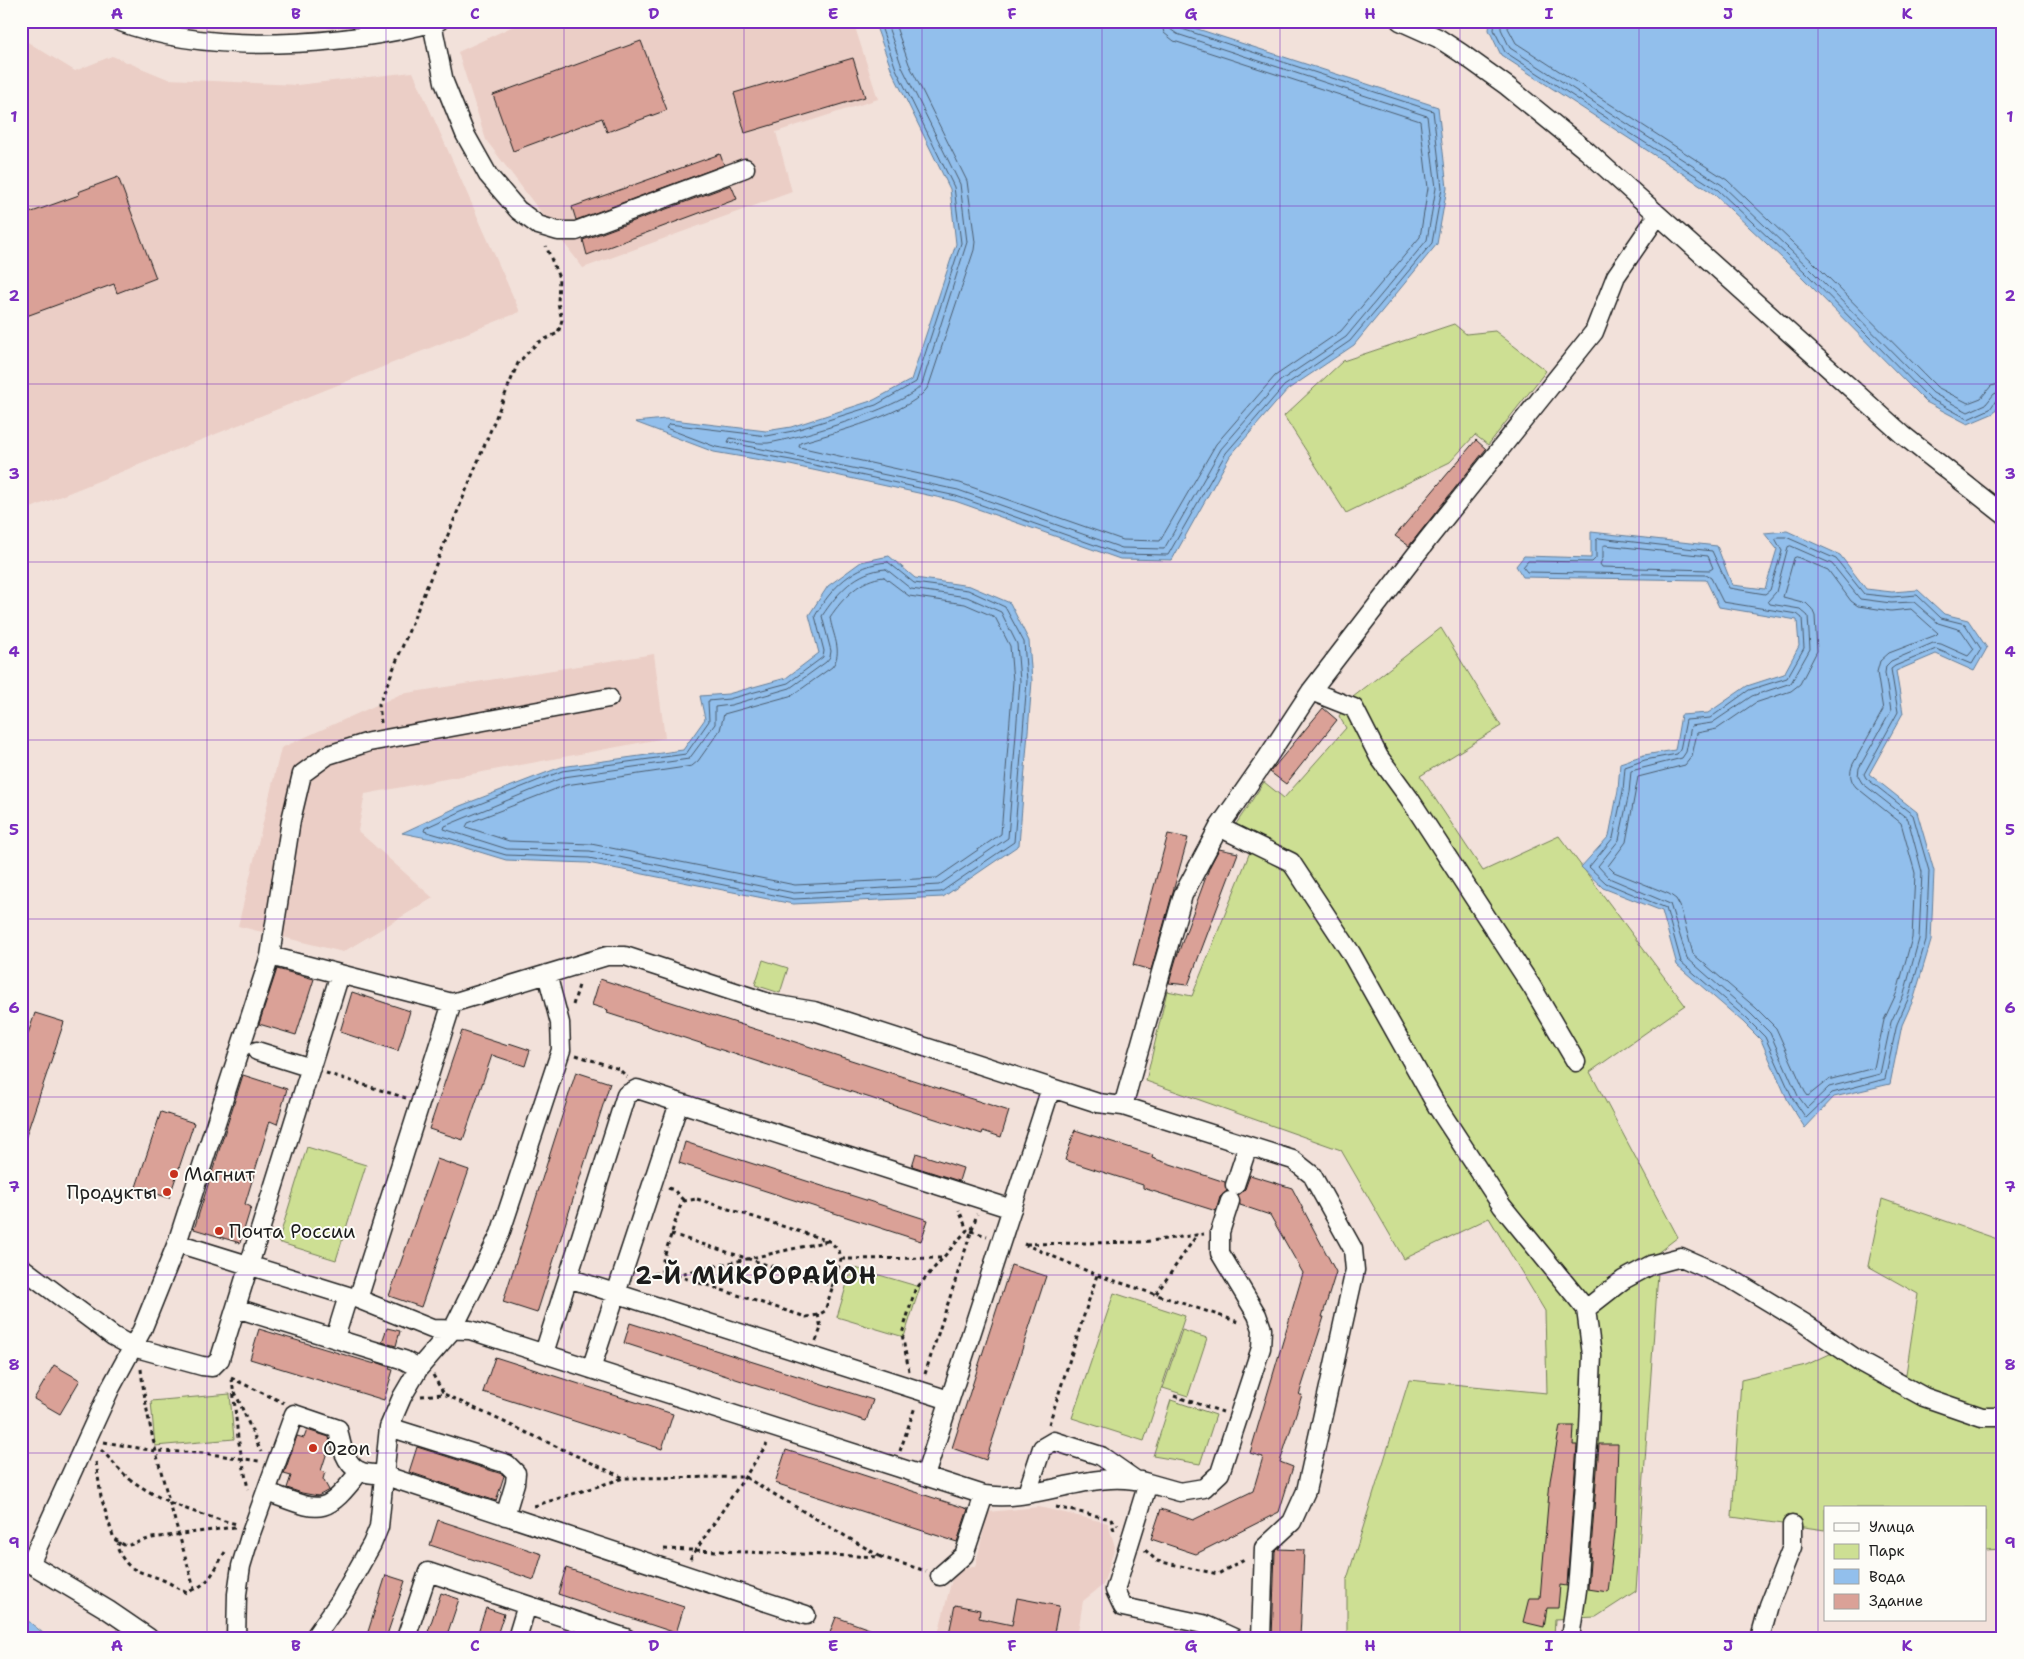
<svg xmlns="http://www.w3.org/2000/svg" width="2024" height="1659" viewBox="0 0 2024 1659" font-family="'Shantell Sans',sans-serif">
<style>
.built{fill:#ebcec6}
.green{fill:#cddf93;stroke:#747e58}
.water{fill:#92bfec;stroke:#637e99}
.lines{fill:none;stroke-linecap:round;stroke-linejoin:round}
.shore{stroke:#4b5d6f;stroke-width:1}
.building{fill:#daa197;stroke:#1c1c1c}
.minor-casing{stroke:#1c1c1c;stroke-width:21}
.path{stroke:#1c1c1c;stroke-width:3;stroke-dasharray:4 4;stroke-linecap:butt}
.minor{stroke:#fdfcf7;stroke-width:18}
.grid{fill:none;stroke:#7b2cbf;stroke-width:1;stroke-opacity:0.55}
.poi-dot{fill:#c8321e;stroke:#fdfcf7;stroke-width:2}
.labels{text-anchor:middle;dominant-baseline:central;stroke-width:4;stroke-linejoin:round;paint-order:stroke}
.poi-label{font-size:19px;fill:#1c1c1c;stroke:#fdfcf7;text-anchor:start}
.district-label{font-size:24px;font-weight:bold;letter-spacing:1px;fill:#1c1c1c;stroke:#fdfcf7}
.neatline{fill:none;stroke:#7b2cbf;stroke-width:2}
.grid-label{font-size:16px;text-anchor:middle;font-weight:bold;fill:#7b2cbf}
</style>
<rect width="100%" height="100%" fill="#f2e1da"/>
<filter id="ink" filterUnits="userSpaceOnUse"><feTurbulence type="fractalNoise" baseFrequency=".02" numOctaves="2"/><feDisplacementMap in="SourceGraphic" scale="10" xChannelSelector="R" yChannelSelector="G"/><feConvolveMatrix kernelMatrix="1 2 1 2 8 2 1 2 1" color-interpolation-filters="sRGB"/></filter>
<g filter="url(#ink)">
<path class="built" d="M524 21H853L878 99 776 132 792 192 583 268 486 140 458 52Z
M21 38 75 71 112 56 168 79 297 85 413 72 520 312 21 512Z
M654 654 665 738 365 794 358 831 433 898 343 952 238 926 281 748 401 694Z
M1039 1507 1108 1523 1115 1547 1103 1585 1083 1601 1077 1638H937L954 1571 960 1567H975L988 1512Z"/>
<path class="green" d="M1454 324 1466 334 1495 331 1546 371 1488 445 1475 435 1450 462 1346 513 1284 416 1343 361Z
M1441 628 1501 726 1420 776 1483 871 1559 836 1685 1005 1590 1072 1678 1237 1656 1254 1658 1273 1636 1591 1596 1617 1555 1619 1554 1638H1347V1579L1409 1380 1547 1393 1545 1311 1489 1218 1404 1259 1341 1150 1146 1081 1167 991 1192 996 1256 837 1236 824 1264 782 1284 798 1346 728 1339 716 1353 697Z
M763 960 788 968 780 993 755 985Z
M307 1147 366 1165 336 1260 278 1242Z
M1882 1199 2003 1241V1550L1985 1551V1508H1825V1530L1732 1517 1741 1380 1806 1365 1832 1353 1903 1394 1918 1294 1868 1266Z
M852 1267 920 1287 904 1337 837 1317Z
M1114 1293 1185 1316 1144 1441 1072 1418Z
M1182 1330 1207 1338 1188 1396 1163 1388Z
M230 1394 234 1439 155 1446 151 1401Z
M1171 1400 1216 1415 1200 1464 1153 1456Z"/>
<path class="water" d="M874 21H1173L1438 107 1447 188 1437 244 1354 345 1287 390 1230 456 1172 560 1120 559 955 501 790 465 714 452 635 422 665 419 766 431 791 427 874 400 911 380 956 244 950 189 892 71Z
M1490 21H2003V399L1994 413 1968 424 1926 402 1801 276 1714 194 1501 55 1489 30Z
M1787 531 1840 555 1866 589 1892 592 1918 590 1944 614 1968 620 1987 648 1974 671 1936 654 1896 671 1903 713 1869 774 1917 812 1934 871 1931 941 1914 998 1902 1025 1890 1084 1834 1097 1805 1128 1788 1101 1761 1040 1743 1022 1677 965 1662 911 1603 888 1581 867 1609 836 1618 790 1620 763 1644 755 1675 750 1681 715 1708 713 1747 686 1784 674 1799 646 1797 620 1719 607 1706 580 1523 577 1516 566 1524 556 1591 558V532L1717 546 1732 585 1765 589 1777 549 1764 533Z
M889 556 915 578 970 586 1010 603 1029 641 1032 681 1019 845 943 897 793 904 588 863 506 860 447 842 402 833 460 806 561 767 683 750 705 719 700 696 728 694 786 678 819 653 809 615 828 586 861 562Z
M21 1615 49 1638H21Z"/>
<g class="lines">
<path class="shore" d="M879 21 896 69 954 187 961 243 916 382 876 405 793 431 767 436 669 424 666 428 716 447 791 460 956 496 1120 554 1168 555 1226 453 1284 386 1350 341 1432 243 1442 188 1433 111 1179 28 1176 26 1175 21
M886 21 902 67 960 184 967 242 922 384C909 406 796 439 768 443 756 444 742 440 730 438L728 442 958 490 1122 548 1164 549 1221 449 1280 381 1346 337 1427 240 1436 188 1427 116 1177 34 1170 29 1169 21
M894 21 909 64 967 181 975 242 974 250 929 385C917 412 829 434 800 443L799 447 960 483 1123 540 1160 541 1216 444 1275 376 1341 331 1420 237 1428 188 1420 121 1174 41 1164 33 1161 21
M1495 21 1494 30 1505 52 1718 190 1805 272 1929 398 1968 419 1990 409 1997 399 2003 397
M1501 21V29L1510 48 1722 185 1809 268 1933 393 1968 412 1986 404 1994 394 2003 391
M1509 21 1508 28 1516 43 1727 180 1814 263 1937 387 1968 403 1981 398 1991 386 2003 383
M1778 537H1786L1836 559 1864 594 1892 597 1917 595 1941 618 1965 624 1981 649 1972 664 1936 649 1895 666 1891 669 1898 712 1864 774 1866 778 1913 815 1929 871 1926 940 1909 997 1897 1024 1885 1079 1832 1093 1806 1118 1793 1099 1765 1037 1746 1018 1681 962 1666 908 1606 883 1589 867 1613 838 1623 791 1625 767 1645 760 1677 754 1680 750 1686 720 1710 718 1749 690 1787 678 1804 648 1802 618 1797 614 1723 602 1711 578 1706 575 1527 572 1523 567 1528 561 1592 562 1596 558V540L1599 538 1712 551 1729 588 1765 594 1770 590 1782 551 1776 540Z
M1605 545 1708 556 1713 568 1710 570 1602 567 1600 564 1603 558V547Z
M1791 546 1832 564 1860 599 1891 603 1914 602 1938 623 1961 630 1974 649 1968 656 1941 644 1933 643 1891 661 1886 666 1885 673 1891 711 1859 768 1858 776 1862 783 1908 819 1922 872 1919 939 1904 994 1891 1022 1880 1074 1829 1087 1807 1108 1798 1096 1770 1033 1751 1014 1687 958 1670 904 1609 878 1598 866 1619 840 1629 793 1631 771 1682 758 1686 752 1691 726 1712 723 1752 696 1791 683 1810 649 1808 616 1800 609 1770 604 1768 601 1776 592 1788 547Z
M1797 557 1828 570 1851 601 1858 606 1891 611 1911 609 1938 633 1936 635 1889 653 1880 661 1877 672 1883 710 1853 764C1849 773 1850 780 1856 787L1901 823 1915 873 1912 938 1897 992 1884 1020 1874 1068 1828 1080 1808 1096 1805 1092 1776 1028 1756 1008 1693 954 1680 906 1676 899 1669 894 1614 872 1608 866 1626 842 1638 777 1685 765 1692 756 1697 733 1717 729 1755 703 1791 691 1800 684 1817 651 1815 616 1812 609 1806 603 1783 597 1794 558Z
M888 562 914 583 968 590 1005 607 1024 642 1027 681 1014 842 941 892 794 899 589 858 506 855 424 831 425 828 462 811 562 771 686 754 709 721 708 701 729 699 788 683 823 657 824 651 815 616C831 588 854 564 888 562Z
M886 569 911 589 967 597 1001 612 1017 644 1020 681 1008 838 939 885 794 893 590 851 507 849 444 829 445 826 564 777 689 759 715 724V707L731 705 790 688 826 662 830 657 831 651 822 616C838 592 856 571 886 569Z
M884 577 909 596 965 604 995 617 1010 646 1013 681 1001 834 937 878 795 885 591 844 509 841 466 827 468 823 566 785 692 766 698 761 720 730 724 714 793 695 832 667C844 652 832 634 830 617 843 598 860 579 884 577Z"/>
</g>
<path class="building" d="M641 41 667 110 607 132 602 118 513 151 493 95Z
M853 58 865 97 745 133 734 93Z
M720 154 724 165 576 220 572 207Z
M118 177 156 278 117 293 114 284 21 318V216L79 195 78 192Z
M731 185 737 199 587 255 583 240Z
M1476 440 1486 449 1409 546 1395 536Z
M1323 708 1337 720 1286 784 1270 772Z
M1168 834 1188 838 1151 970 1133 965Z
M1219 849 1238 853 1188 985 1169 983 1176 959 1210 866Z
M277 969 314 979 296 1035 259 1024Z
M600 979 1009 1111 1001 1137 983 1131 982 1134 607 1013 608 1010 592 1005Z
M352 992 410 1011 398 1051 340 1032Z
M35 1013 64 1022 24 1142H21V1054Z
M462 1031 508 1046 509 1043 530 1050 525 1066 492 1055 463 1140 429 1129Z
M576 1072 610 1083 537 1313 503 1302Z
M243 1075 287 1089 277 1124 270 1121 245 1204 251 1207 240 1243 194 1229Z
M161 1112 194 1123 169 1198 136 1187Z
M1075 1130 1153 1155 1152 1158 1225 1182 1227 1191 1220 1197 1216 1211 1143 1188V1185L1065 1160Z
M685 1142 928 1220 921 1241 679 1163Z
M916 1153 963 1168 959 1181 912 1166Z
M437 1159 469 1170 421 1307 389 1296Z
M1250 1175 1292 1188 1336 1272 1322 1317H1324L1299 1395H1302L1280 1462 1293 1467 1279 1512 1196 1554 1151 1539 1161 1509 1193 1520 1253 1491 1263 1457 1250 1453 1303 1273 1270 1215 1240 1205 1238 1195 1245 1189Z
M1011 1265 1046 1276 986 1460 952 1448Z
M630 1323 873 1400 866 1421 624 1343Z
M387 1328 400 1331 396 1346 382 1342Z
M259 1329 375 1364 376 1362 390 1367 389 1369 393 1370 384 1400 250 1359Z
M495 1357 673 1414 662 1449 483 1392Z
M54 1365 80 1380 60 1414 34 1399Z
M1560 1426H1574L1573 1445H1577L1567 1586 1560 1585 1558 1608H1547L1544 1627 1523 1622 1529 1598H1540L1550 1481Z
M307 1430 329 1437 330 1443 321 1471 325 1472 323 1479 329 1490 318 1496 302 1493 287 1488 291 1476 284 1474 297 1436 304 1438Z
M1599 1444H1618L1615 1533 1608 1592 1588 1589Z
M417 1447 502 1474 504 1476 496 1501 409 1472Z
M786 1450 968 1509 957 1542 775 1483Z
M438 1520 542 1554 534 1580 430 1545Z
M1278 1549 1304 1550 1300 1638H1272L1275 1552Z
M566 1568 684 1607 676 1633 558 1594Z
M386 1575 405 1581 386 1638H366Z
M441 1593 459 1599 446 1638H426Z
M1017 1598 1059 1606 1053 1638H948L955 1605 980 1610 979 1618 1012 1625Z
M486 1608 504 1614 496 1638H476Z
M836 1617 889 1636V1638H828Z"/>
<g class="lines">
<g class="minor-casing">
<path id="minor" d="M118 21C209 56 345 46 439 21
M1400 21 1438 38 1461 53 1507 86 1587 151 1903 435 2003 514
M432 23 444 82 465 134 488 175 518 210 538 225 558 231H576L745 168
M1311 691 1354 708 1379 757 1409 798 1532 987 1576 1062
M1219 827 1291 862 1351 953 1438 1108 1502 1206 1586 1309 1592 1355 1589 1429 1577 1590 1570 1638
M270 956 452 1003 607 956H625L772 1004 814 1011 1098 1103 1123 1106 1293 1160 1312 1175 1353 1249 1355 1270 1306 1491 1292 1522 1264 1548 1261 1638
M257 1051 311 1068
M1123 1106 1183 895 1219 827 1267 758 1311 691 1428 539 1594 332 1616 276 1658 215
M1235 1185 1248 1146
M177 1243 358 1299 432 1329 470 1330 984 1495C1039 1503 1093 1467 1148 1483L1115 1590 1123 1607 1203 1624 1234 1638
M21 1267 113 1336 133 1347 202 1366 212 1367 220 1359 221 1355 340 974
M568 1278 949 1400
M358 1299 452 1003
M236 1308 404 1360 419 1368
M1586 1309 1623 1280 1651 1265 1681 1257 1733 1280 1804 1323 1862 1363 1924 1397 1982 1417H2003
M335 1338 348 1296
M544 1353 626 1095 637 1089 1012 1209
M591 1369 679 1103
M389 1427 507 1464 516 1473 515 1483 505 1516
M925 1476 1051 1088
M1148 1483 1180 1492 1204 1488 1220 1473 1261 1348 1262 1329 1257 1315 1220 1253V1232L1230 1201
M267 1492C320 1511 323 1519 360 1471
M1027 1493 1042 1448 1054 1441 1101 1456 1134 1479
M21 1558 108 1610 149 1638
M30 1564 110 1389 142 1330 177 1243 270 956 291 820 302 774 328 755 369 742 609 698
M940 1576 964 1555 984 1495
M236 1638 237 1594 241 1566 251 1533 294 1414 338 1429C341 1444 344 1463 359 1471 366 1474 376 1474 383 1475L806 1615
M314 1638 340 1601 372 1544 379 1527 389 1427 402 1397 419 1368 453 1329 500 1234 561 1050 560 1023 547 974
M406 1638 428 1572 626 1638
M517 1638 527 1605
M1760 1638 1769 1605 1792 1547V1525"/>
</g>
<path class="path" d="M381 723 379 704 518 363 537 343 558 333 562 320 558 303 559 278 546 246
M573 1005 580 982
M576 1055 619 1069 627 1077
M326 1073 406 1098
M668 1188 674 1190 684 1201
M697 1199 829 1241 839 1250 841 1259 825 1311 818 1315 806 1317 675 1275 665 1269 663 1260 680 1207 684 1201Z
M971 1231 987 1236
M671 1234 833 1286
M1024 1244 1097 1275 1242 1323
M1026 1244 1143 1242 1204 1234
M841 1259 942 1258
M675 1275 828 1241
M639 1282 665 1269
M1156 1294 1197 1235
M816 1341 821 1328 818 1315
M141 1369C149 1446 175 1515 194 1589 212 1583 217 1563 227 1549
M909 1371 902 1334 915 1290 967 1230 959 1210
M925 1374 977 1214
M433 1375 444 1394
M231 1378 284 1403
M232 1378 238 1438 248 1489
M235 1392 261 1452
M421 1396 444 1394 624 1478
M1174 1396 1223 1412
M1049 1424 1097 1275
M104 1442 155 1451 203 1453 259 1461
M101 1450C111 1459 120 1472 131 1480 163 1503 199 1515 237 1524
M900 1451 915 1407
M96 1462 101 1497 114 1539 126 1546 152 1538 235 1527
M534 1506 624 1478 745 1477 881 1557
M1056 1507 1111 1519 1114 1531
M1111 1519 1118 1525
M120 1542 117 1547C128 1574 140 1570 163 1580 171 1583 178 1589 187 1593L194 1589
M664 1549 881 1557 926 1571
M1145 1550 1157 1561 1218 1574 1246 1558
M690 1559 767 1444"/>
<use href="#minor" class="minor"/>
</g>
</g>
<path class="grid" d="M207 21V1638M386 21V1638M564 21V1638M744 21V1638M922 21V1638M1102 21V1638M1280 21V1638M1460 21V1638M1639 21V1638M1818 21V1638M21 206H2003M21 384H2003M21 562H2003M21 740H2003M21 919H2003M21 1097H2003M21 1275H2003M21 1453H2003"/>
<g class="poi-dot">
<circle cx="174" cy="1174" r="5"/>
<circle cx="167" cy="1192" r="5"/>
<circle cx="219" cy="1231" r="5"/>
<circle cx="313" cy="1448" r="5"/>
</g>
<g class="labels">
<g class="poi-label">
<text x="184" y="1174">Магнит</text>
<text x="157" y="1192" text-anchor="end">Продукты</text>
<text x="229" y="1231">Почта России</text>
<text x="323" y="1448">Ozon</text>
</g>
<g class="district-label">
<text x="756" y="1276">2-Й МИКРОРАЙОН</text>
</g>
</g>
<rect width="2024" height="1659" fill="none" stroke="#fdfcf7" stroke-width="55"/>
<rect x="1824" y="1506" width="162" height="115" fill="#fdfcf7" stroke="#a3a29f"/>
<rect x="1834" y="1523" width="25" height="8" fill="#fdfcf7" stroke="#a3a29f"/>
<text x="1869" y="1532" font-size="15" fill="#1c1c1c">Улица</text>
<rect x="1834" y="1544" width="25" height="15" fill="#cddf93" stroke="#a3a29f"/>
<text x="1869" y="1556" font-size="15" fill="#1c1c1c">Парк</text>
<rect x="1834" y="1569" width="25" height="15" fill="#92bfec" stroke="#a3a29f"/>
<text x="1869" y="1582" font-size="15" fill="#1c1c1c">Вода</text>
<rect x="1834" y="1594" width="25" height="15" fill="#daa197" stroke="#a3a29f"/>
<text x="1869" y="1606" font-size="15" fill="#1c1c1c">Здание</text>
<rect x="28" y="28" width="1968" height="1604" class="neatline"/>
<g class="grid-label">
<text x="117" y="19">A</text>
<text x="296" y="19">B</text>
<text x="475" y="19">C</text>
<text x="654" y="19">D</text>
<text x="833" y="19">E</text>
<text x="1012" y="19">F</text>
<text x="1191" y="19">G</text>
<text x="1370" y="19">H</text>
<text x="1549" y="19">I</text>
<text x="1728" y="19">J</text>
<text x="1907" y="19">K</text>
<text x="14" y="122">1</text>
<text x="2010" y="122">1</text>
<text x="14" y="301">2</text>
<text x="2010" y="301">2</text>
<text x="14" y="479">3</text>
<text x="2010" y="479">3</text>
<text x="14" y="657">4</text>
<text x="2010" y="657">4</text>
<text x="14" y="835">5</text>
<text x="2010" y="835">5</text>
<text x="14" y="1013">6</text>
<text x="2010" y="1013">6</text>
<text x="14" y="1192">7</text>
<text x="2010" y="1192">7</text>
<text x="14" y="1370">8</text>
<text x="2010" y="1370">8</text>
<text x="14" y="1548">9</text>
<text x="2010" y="1548">9</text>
<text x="117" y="1651">A</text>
<text x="296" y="1651">B</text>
<text x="475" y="1651">C</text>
<text x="654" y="1651">D</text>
<text x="833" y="1651">E</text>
<text x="1012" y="1651">F</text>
<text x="1191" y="1651">G</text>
<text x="1370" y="1651">H</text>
<text x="1549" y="1651">I</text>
<text x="1728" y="1651">J</text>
<text x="1907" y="1651">K</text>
</g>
</svg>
